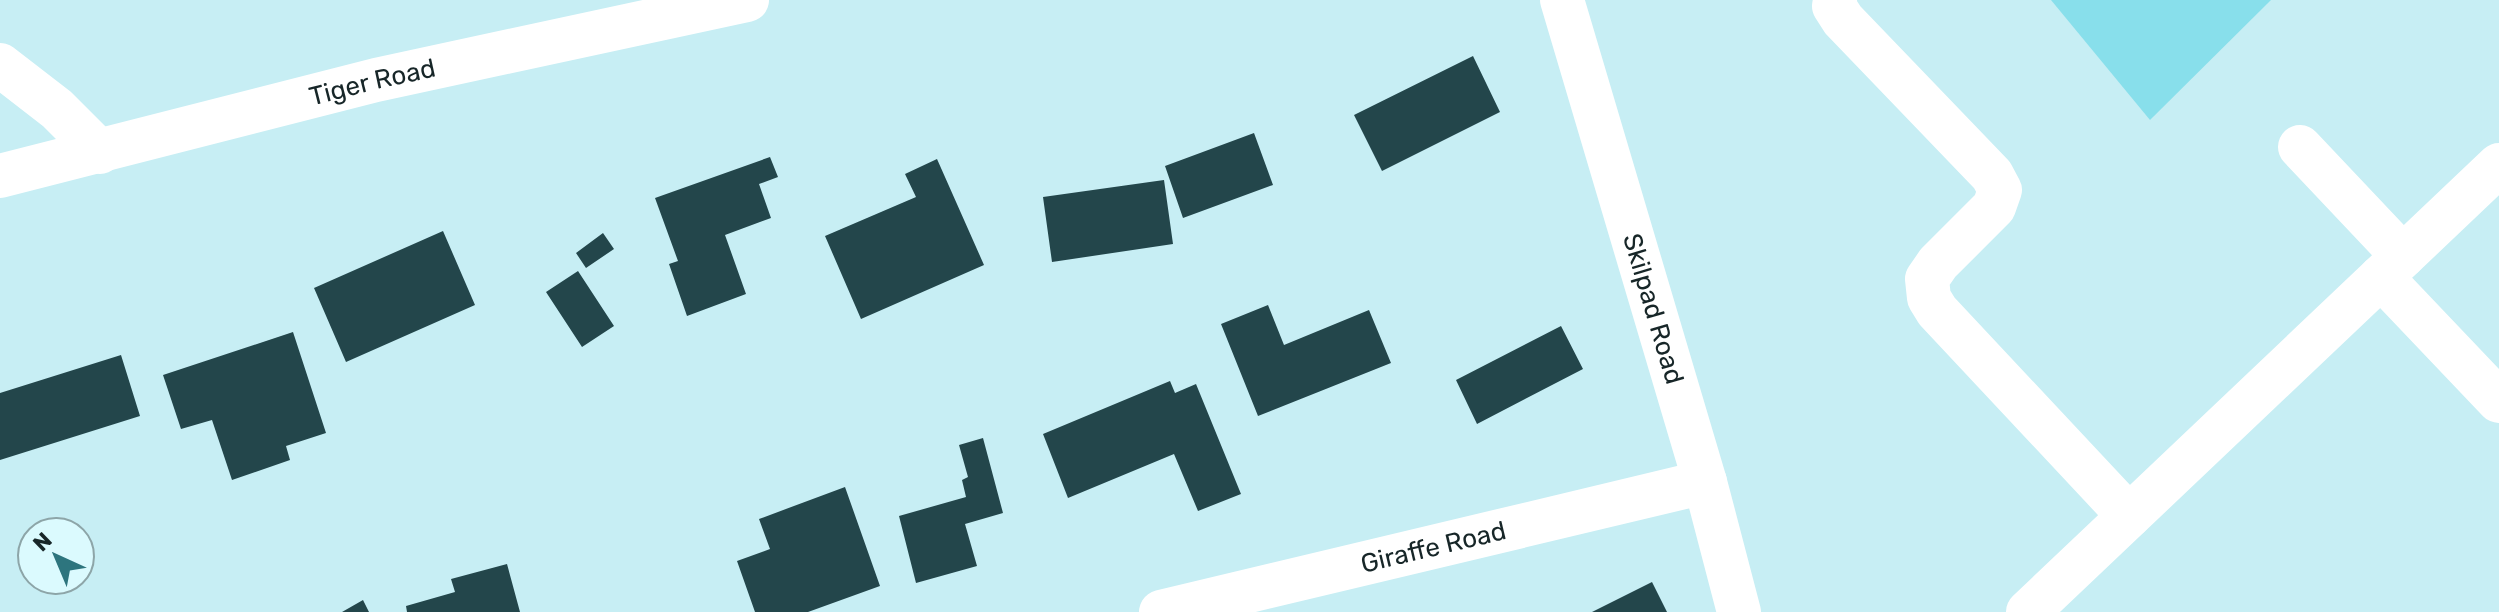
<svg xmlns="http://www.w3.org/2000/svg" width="2499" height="612" viewBox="0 0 2499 612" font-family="Rubik,sans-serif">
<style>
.green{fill:#88dfeb}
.building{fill:#23464b}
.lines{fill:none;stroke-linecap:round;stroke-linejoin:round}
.minor{stroke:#fff;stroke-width:44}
.labels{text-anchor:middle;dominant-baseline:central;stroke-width:8;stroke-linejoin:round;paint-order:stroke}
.street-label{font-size:26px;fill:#172628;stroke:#dbfafe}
</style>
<rect width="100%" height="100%" fill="#c7eef4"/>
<path class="green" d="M2051 0H2271L2150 120Z"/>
<path class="building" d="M1473 56 1500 112 1382 171 1354 115Z
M1254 133 1273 185 1183 218 1165 166Z
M770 157 778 177 759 184 771 218 725 235 746 294 687 316 669 264 678 261 655 198Z
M937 159 984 265 861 319 825 236 916 197 905 174Z
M1164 180 1173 244 1052 262 1043 197Z
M443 231 475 305 346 362 314 288Z
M603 233 614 249 586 268 576 253Z
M578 271 614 326 582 347 546 292Z
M1268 305 1284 345 1369 310 1391 363 1258 416 1221 324Z
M1561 326 1583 369 1477 424 1456 380Z
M293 332 326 433 286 446 290 460 232 480 212 420 181 429 163 375Z
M121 355 140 416 0 460V393Z
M1170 381 1175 393 1196 384 1241 494 1198 511 1174 454 1068 498 1043 434Z
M983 438 1003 513 965 524 977 566 916 583 899 516 966 497 962 480 968 477 959 445Z
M845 487 880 586 808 612H755L737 561 770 549 759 519Z
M507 564 520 612H407L406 606 455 592 451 579Z
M1652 582 1667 612H1592Z
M363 600 369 612H342Z"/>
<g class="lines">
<g class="minor">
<path id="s1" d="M1562 0 1705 482 1739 612"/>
<path d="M1835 0 1834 6 1843 20 1992 175 2000 190 1994 207 1938 263 1927 279 1929 298 1937 311 2129 516"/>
<path d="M0 65 57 109 100 152"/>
<path d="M2300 147 2403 256"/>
<path id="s2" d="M0 176 376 80 747 0"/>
<path d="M2381 277 2499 401"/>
<path id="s3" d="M1161 612 1705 482"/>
<path d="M2028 612 2499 165"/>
</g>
</g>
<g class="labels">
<g class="street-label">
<text stroke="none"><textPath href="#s2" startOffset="384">Tiger Road</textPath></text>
<text stroke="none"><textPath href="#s1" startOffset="322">Skilpad Road</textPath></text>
<text stroke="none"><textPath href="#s3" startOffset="280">Giraffe Road</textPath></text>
</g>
</g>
<g transform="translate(56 556) rotate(316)"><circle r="38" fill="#dbfafe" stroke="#8da5a8" stroke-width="2"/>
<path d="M0-6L14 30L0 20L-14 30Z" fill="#2d757e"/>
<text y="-12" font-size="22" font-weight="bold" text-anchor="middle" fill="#172628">N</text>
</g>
</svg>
